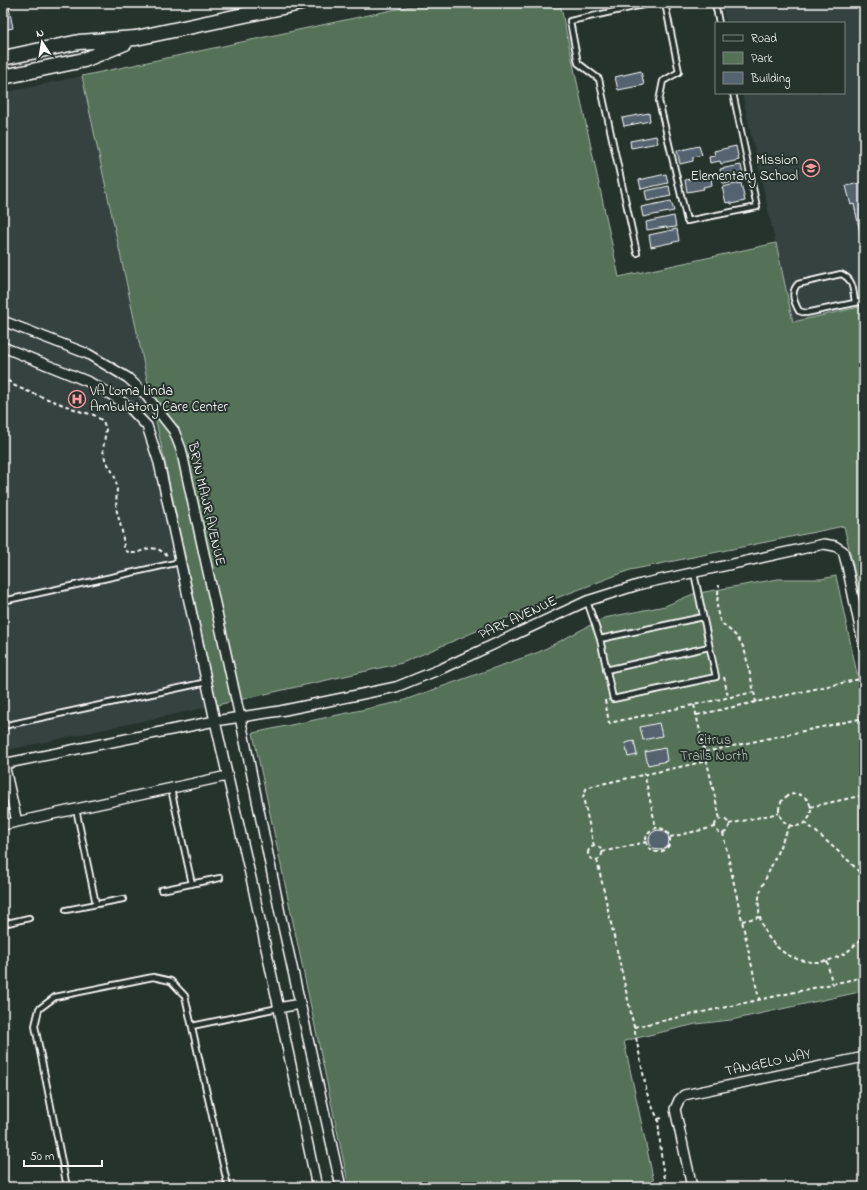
<svg xmlns="http://www.w3.org/2000/svg" width="867" height="1190" viewBox="0 0 867 1190" font-family="'Indie Flower',sans-serif">
<style>
.built{fill:#344241}
.green{fill:#557259;stroke:#aab8ac}
.building{fill:#546470;stroke:#fff}
.lines{fill:none;stroke-linecap:round;stroke-linejoin:round}
.service-casing{stroke:#fff;stroke-width:8}
.minor-casing{stroke:#fff;stroke-width:12}
.primary-casing{stroke:#fff;stroke-width:17}
.path{stroke:#fff;stroke-width:2;stroke-dasharray:4 3;stroke-linecap:butt}
.service{stroke:#26332d;stroke-width:4.5}
.minor{stroke:#26332d;stroke-width:9}
.primary{stroke:#26332d;stroke-width:14}
.labels{text-anchor:middle;dominant-baseline:central;stroke-width:4;stroke-linejoin:round;paint-order:stroke}
.poi-label{font-size:14px;fill:#fff;stroke:#26332d;text-anchor:end}
.street-label{font-size:14px;fill:#fff;stroke:#26332d}
.park-label{font-size:14px;fill:#b2c0b4;stroke:#26332d}
</style>
<rect width="100%" height="100%" fill="#26332d"/>
<filter id="ink" filterUnits="userSpaceOnUse"><feTurbulence type="fractalNoise" baseFrequency=".025" numOctaves="2"/><feDisplacementMap in="SourceGraphic" scale="8" xChannelSelector="R" yChannelSelector="G"/><feConvolveMatrix kernelMatrix="1 2 1 2 8 2 1 2 1" color-interpolation-filters="sRGB"/></filter>
<g filter="url(#ink)">
<path class="built" d="M721 3H864V306L793 322 742 93H844V23H726Z
M82 76 217 705 3 751V93Z"/>
<path class="green" d="M425 3H560L619 277 776 243 793 322 864 306V614L844 526 630 570 530 608 402 663 217 705 82 76Z
M836 576 864 706V991L731 1020 696 1024 624 1041 655 1187H349L253 733 399 702 539 652 604 618 665 606 693 594 778 579H821Z"/>
<path class="building" d="M3 3H8L13 28 3 30Z
M46 3H66L47 7Z
M864 33V47L862 48 859 34Z
M641 71 644 85 618 90 615 77Z
M649 113 650 121 624 126 622 118Z
M656 136 658 143 631 148 630 141Z
M699 146 702 155 693 157V161L680 164 677 151Z
M736 146 739 160 721 164 720 161 710 163 709 157 715 156 714 151Z
M741 165 744 180 723 184 720 169Z
M666 174 668 183 641 189 639 180Z
M706 176 707 179 711 178 712 185 703 187 704 189 687 192 685 180Z
M864 182V251L854 204 851 205 846 186Z
M741 183 745 201 731 204 730 202 726 203 722 187Z
M669 186 671 196 647 201 645 191Z
M671 201 674 211 643 217 641 207Z
M674 216 676 227 667 228 666 227 647 230 646 222Z
M677 229 679 241 651 247 649 235Z
M659 723 662 736 643 740 640 727Z
M634 741 637 755 628 757 625 743Z
M665 748 667 761 648 765 645 752Z
M649 840a10 10 0 1 1 20 0a10 10 0 1 1-20 0Z"/>
<g class="lines">
<g class="service-casing">
<path id="service" d="M665 3 679 72 663 81 659 101 687 221 757 207 733 93
M715 3 719 23
M637 253 599 79 578 63 570 21 652 3
M855 302C853 291 854 279 841 274L798 284C790 292 794 302 799 311L806 313 864 301
M3 601 180 562
M587 601 600 639 613 699 716 677 694 573
M600 639 703 617
M606 670 709 647
M3 726 207 682
M171 789 192 884
M76 809 96 904
M161 890 220 878
M66 910 123 899
M3 924 29 918
M192 1026 278 1008
M67 1187 35 1026 39 1009 55 997 153 977 171 981 185 996 228 1187"/>
</g>
<g class="minor-casing">
<path id="minor" d="M3 321 88 354 128 378 145 394 174 431 181 449 240 717 280 913 341 1187
M3 347 89 382 110 394 128 406 147 426 159 463 215 721 251 878 317 1187
M3 764 215 721 280 711 396 687 443 668 587 601 641 584 824 544 835 546 843 551 847 566 864 647
M4 764 17 822
M3 825 227 776
M278 1008 300 1004
M692 1187 675 1109 679 1100 684 1095 864 1057"/>
</g>
<g class="primary-casing">
<path id="primary" d="M3 58 79 42 136 38 301 3
M3 77 84 60 125 43"/>
</g>
<path class="path" d="M3 376 13 385 24 390 82 412 94 415 103 421 106 429 103 450 105 459 113 473 116 480 117 488 116 508 122 531 124 547 126 551 131 553H136L150 548 158 549 167 555
M724 677 728 697
M754 692 756 702
M605 700 609 723 754 692 745 652C743 646 740 640 735 635 729 628 719 624 718 614 716 605 718 595 719 585
M694 705 720 819
M697 715 860 679
M705 752 864 718
M644 772 656 828
M779 810a16 16 0 1 1 32 0a16 16 0 1 1-32 0Z
M810 807 864 795
M715 826a7 7 0 1 1 14 0a7 7 0 1 1-14 0Z
M805 822 849 861 862 875 864 880
M729 824 779 813
M790 825C783 839 777 853 771 867 767 877 760 888 759 898 754 948 808 980 848 951 854 946 861 940 864 933
M646 840a12 12 0 1 1 24 0a12 12 0 1 1-24 0Z
M723 833 759 999
M670 837 715 827
M588 853a7 7 0 1 1 14 0a7 7 0 1 1-14 0Z
M594 846 583 797 586 789 592 786 707 761
M602 852 646 842
M597 860 634 1027 647 1093 650 1102 658 1119 662 1165 667 1187
M742 921 760 917
M827 961 832 983
M634 1027 864 977
M658 1119 662 1118"/>
<use href="#service" class="service"/>
<use href="#minor" class="minor"/>
<use href="#primary" class="primary"/>
</g>
</g>
<defs>
<g id="school-ring" transform="scale(0.9)"><circle r="9.5" fill="#26332d" stroke="#ff9aa2" stroke-width="1.5"/><path d="M0-5L7-2L0 1L-7-2ZM-4 1L0 2.5L4 1V4Q0 6-4 4Z" fill="#ff9aa2"/></g>
<g id="hospital-ring" transform="scale(0.9)"><circle r="9.5" fill="#26332d" stroke="#ff9aa2" stroke-width="1.5"/><path d="M-5-5h3v3.5h4V-5h3V5h-3V1.5h-4V5h-3Z" fill="#ff9aa2"/></g>
</defs>
<g fill-rule="evenodd">
<use href="#school-ring" x="811" y="168"/>
<use href="#hospital-ring" x="77" y="399"/>
</g>
<g class="labels">
<g class="poi-label">
<text x="798" y="160">Mission<tspan x="798" dy="16">Elementary School</tspan></text>
<text x="90" y="391" text-anchor="start">VA Loma Linda<tspan x="90" dy="16">Ambulatory Care Center</tspan></text>
</g>
<g class="street-label">
<text transform="translate(206 504) rotate(77)">BRYN MAWR AVENUE</text>
<text transform="translate(518 618) rotate(-25)">PARK AVENUE</text>
<text transform="translate(768 1063) rotate(-12)">TANGELO WAY</text>
</g>
<g class="park-label">
<text x="714" y="740">Citrus<tspan x="714" dy="16">Trails North</tspan></text>
</g>
</g>
<rect width="867" height="1190" fill="none" stroke="#26332d" stroke-width="16"/>
<rect x="8" y="8" width="851" height="1174" fill="none" stroke="#fff" stroke-width="1.5" filter="url(#ink)"/>
<rect x="715" y="22" width="130" height="72" fill="#26332d" stroke="#7d8581"/>
<rect x="723" y="35" width="20" height="6" fill="#26332d" stroke="#7d8581"/>
<text x="751" y="42" font-size="12" fill="#ffffff">Road</text>
<rect x="723" y="52" width="20" height="12" fill="#557259" stroke="#7d8581"/>
<text x="751" y="62" font-size="12" fill="#ffffff">Park</text>
<rect x="723" y="72" width="20" height="12" fill="#546470" stroke="#7d8581"/>
<text x="751" y="82" font-size="12" fill="#ffffff">Building</text>
<g transform="translate(42 42) rotate(348)" stroke="#26332d" stroke-width="3" paint-order="stroke">
<path d="M0-3L7 15L0 10L-7 15Z" fill="#ffffff"/>
<text y="-6" font-size="11" font-weight="bold" text-anchor="middle" fill="#ffffff">N</text>
</g>
<path d="M24 1160v6h78v-6" fill="none" stroke="#ffffff" stroke-width="2"/>
<text x="30" y="1160" font-size="12" fill="#ffffff" stroke="#26332d" stroke-width="3" paint-order="stroke">50 m</text>
</svg>
